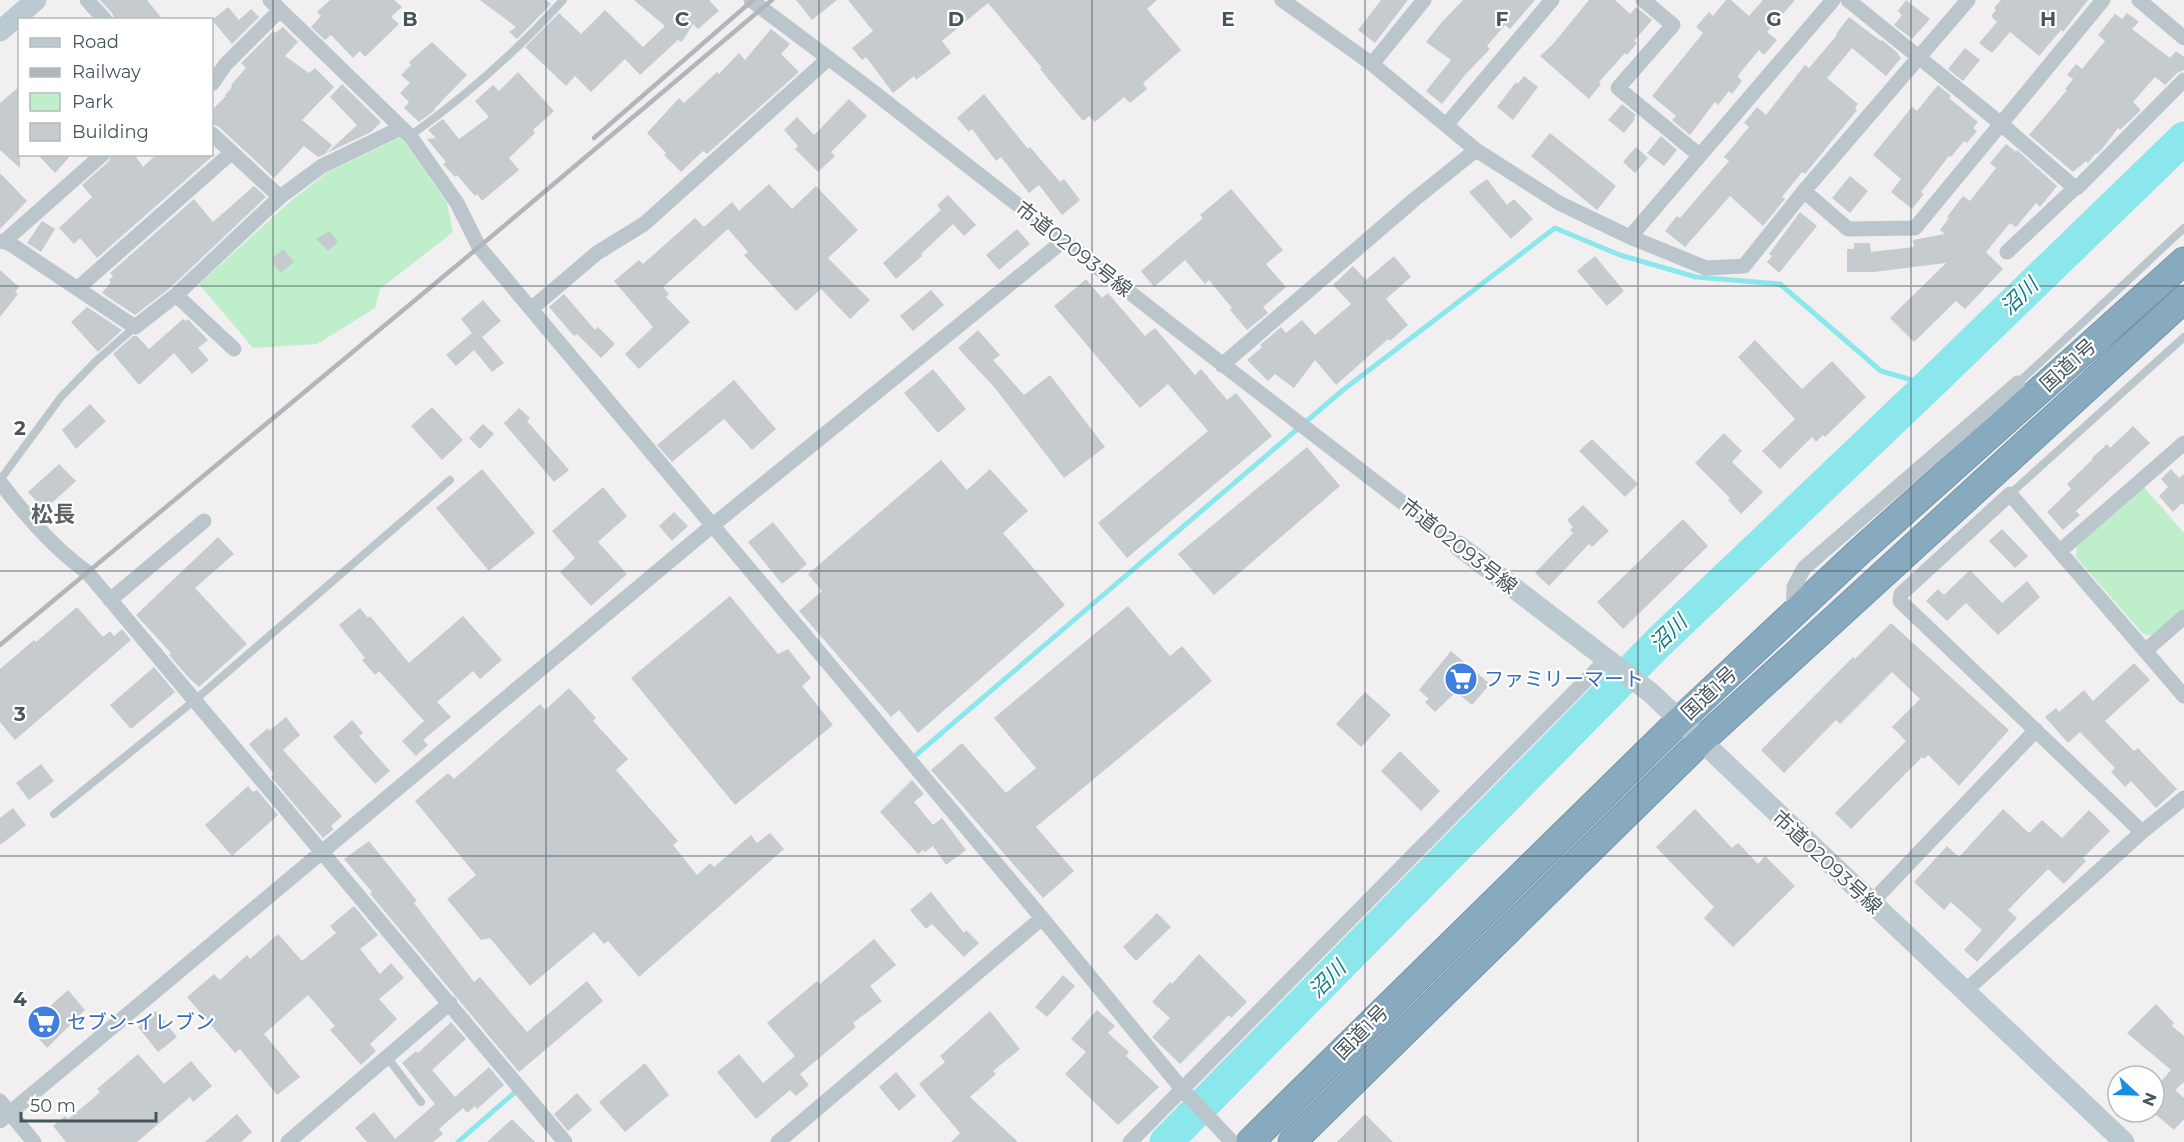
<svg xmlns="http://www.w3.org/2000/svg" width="2184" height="1142" viewBox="0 0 2184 1142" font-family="Montserrat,'Noto Sans JP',sans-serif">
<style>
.green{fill:#beefca}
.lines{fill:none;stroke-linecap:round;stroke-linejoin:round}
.stream{stroke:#8be7ec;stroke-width:5}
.river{stroke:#8be7ec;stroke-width:33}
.building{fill:#c6cbcf}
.highway-casing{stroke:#7295aa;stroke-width:29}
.lane{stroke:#bbc6cc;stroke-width:8}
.street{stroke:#bbc6cc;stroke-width:15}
.secondary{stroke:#bbc9d1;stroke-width:21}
.highway{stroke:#87aabe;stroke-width:27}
.rail{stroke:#b2b6ba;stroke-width:4.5}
.grid{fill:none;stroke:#47565d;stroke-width:1.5;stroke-opacity:0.55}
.labels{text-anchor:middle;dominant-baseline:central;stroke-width:4.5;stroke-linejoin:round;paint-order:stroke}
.street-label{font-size:20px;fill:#47565d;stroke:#fff}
.shop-label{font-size:20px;fill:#366cbe;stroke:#fff;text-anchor:start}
.water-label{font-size:21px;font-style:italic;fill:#0d7e84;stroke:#fff}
.quarter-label{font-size:22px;font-weight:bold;fill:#5c6164;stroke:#fff}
.grid-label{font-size:20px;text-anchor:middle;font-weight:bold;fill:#47565d;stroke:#fff;stroke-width:4.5;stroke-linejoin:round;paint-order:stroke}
</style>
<rect width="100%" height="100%" fill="#f2eff0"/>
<path class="green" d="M401 137 447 203 453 232 380 289 375 308 317 344 253 348 199 284 292 200 328 172Z
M2144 487 2184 533V610L2155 636 2143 634 2076 557 2077 546Z"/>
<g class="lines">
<path class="stream" d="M916 755 1343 390 1555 228 1620 255 1696 277 1780 284 1881 371 1929 385
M458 1142 514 1093"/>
<path class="river" d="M1166 1142 1659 642 1929 385 2184 138"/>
</g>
<path class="building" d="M100 0H147L163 20H115L112 13Z
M330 0H394L402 7 391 17 399 24 365 57 360 51 353 58 331 35 325 40 311 27 321 16 317 12Z
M480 0H546L551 4 517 39 509 32 516 27Z
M634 0H709L719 11 698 29 693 24 682 42 678 40 640 75 625 59 591 92 575 76 566 86 525 47 559 13 581 34 605 10 643 47 665 26Z
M796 0H837L812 20Z
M848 0H1157L1147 9 1181 50 1143 83 1147 89 1130 103 1124 97 1095 122 1089 116 1083 121 1040 69 1042 68 988 3 942 41 951 53 916 80 914 76 893 93 866 57 862 60 852 48 873 31Z
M1381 0H1408L1375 43 1358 30Z
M1463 0H1535L1510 29 1505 25 1487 46 1490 49 1465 75 1442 104 1426 91 1451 60 1426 42 1441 23Z
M1589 0H1615L1630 14 1636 7 1652 20 1634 41 1637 43 1627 55 1625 53 1599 82 1601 84 1589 99 1540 56 1553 44Z
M1726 0H1731L1749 16 1763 0H1795L1767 32 1777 40 1764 55 1759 50 1740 73 1738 77 1742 81 1732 94 1729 91 1718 105 1715 102 1690 135 1672 120 1676 116 1652 96 1703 33 1696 27 1709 12 1713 16Z
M1906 0 1930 19 1912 39 1894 25 1902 15 1898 11Z
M2001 0H2088L2063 32 2061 30 2039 56 2010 32 1992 53 1979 43 1997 22 1991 16 1996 10 1994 8Z
M228 7 239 20 251 9 259 17 232 44 212 20Z
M2127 13 2139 22 2132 29 2170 58 2176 51 2184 57V70L2177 73 2165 85 2155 77 2133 102 2141 110 2120 130 2118 128 2103 148 2097 154 2096 153 2088 163 2086 161 2073 172 2029 135 2067 90 2065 89 2073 79 2067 75 2076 64 2082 69 2105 41 2098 35 2115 14 2122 19Z
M1849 17 1874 36 1881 41 1882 40 1899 54 1898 55 1901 58 1886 76 1852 48 1827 78 1858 104 1855 108 1857 110 1805 174 1802 172 1782 197 1785 199 1763 226 1730 196 1685 247 1665 231 1677 216 1680 218 1729 161 1724 157 1749 127 1744 123 1757 107 1766 115 1805 65 1809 68 1837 35 1836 34Z
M283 27 298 42 285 56 309 73 315 68 334 87 302 120 332 145 325 154 318 157 304 146 274 178 219 127 212 124V110L226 96 225 95 232 87 231 85 246 68 241 63 273 31 275 33Z
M771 29 790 44 781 54 799 72 707 154 703 151 681 172 664 155 666 153 647 133 679 98 684 103 717 72 719 74 739 53 745 60Z
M432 42 467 75 434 109 435 110 419 122 404 108 409 102 400 93 410 83 401 75 411 65 409 62Z
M1965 48 1980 60 1963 81 1948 69Z
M518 72 554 111 533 130 535 133 509 158 519 170 482 201 477 194 475 196 457 175 455 177 443 164 446 162 427 139 436 138 428 130 443 119 459 139 489 117 475 101 493 85 499 91Z
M1524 76 1538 87 1513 120 1497 107 1516 82 1518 84Z
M342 84 381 122 371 132 327 153 357 125 330 97Z
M1938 85 1951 96 1949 98 1978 122 1973 128 1977 131 1967 143 1964 141 1951 157 1949 156 1921 192 1924 194 1912 209 1891 192 1901 179 1873 155 1912 107 1917 111Z
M20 86V168L0 150V103Z
M984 94 1028 149 1030 147 1060 182 1064 179 1080 200 1062 215 1039 185 1029 193 1001 157 996 161 972 129 969 132 957 118Z
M849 99 867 116 831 152 835 156 818 172 795 149 798 146 784 130 797 117 814 135Z
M1622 104 1636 115 1633 118 1635 119 1624 133 1608 120Z
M1550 133 1616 186 1597 210 1531 156Z
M1661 136 1677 150 1664 166 1647 153Z
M2006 144 2016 152 2017 150 2057 186 2040 207 2036 203 2016 227 2010 223 1986 252 2003 269 1965 309 1956 301 1914 342 1890 318 1946 263 1874 272H1847V249H1854V243H1870L1871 252 1914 247 1913 240 1945 234 1940 230 1949 218 1947 217 1963 196 1970 201 1996 168 1990 163Z
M1636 147 1648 158 1635 173 1623 162Z
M37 154H72L55 173Z
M112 154H134L143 167 157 154H215L97 258 80 238 74 244 59 228 92 197 82 185 109 161Z
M0 173 27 201 0 229Z
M1850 176 1868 191 1850 213 1832 198Z
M1487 179 1507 205 1514 199 1533 219 1511 239 1469 192Z
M769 184 792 209 816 186 858 230 828 258 870 300 850 319 821 289 796 311 744 255 748 252 728 229 663 287 669 294 666 297 690 322 639 369 625 354 653 327 614 281 639 260 643 264 695 218 704 227 732 202 739 211Z
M254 186 266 197 170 288 135 315 102 293 111 282 109 280 113 276 110 273 194 199 213 222Z
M1231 189 1283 250 1266 264 1286 287 1263 307 1268 313 1247 330 1230 310 1232 308 1209 280 1205 284 1185 260 1154 287 1141 271 1203 218 1200 215Z
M948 195 976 225 964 236 953 224 921 254 922 256 896 279 883 263 941 210 937 205Z
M1800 212 1817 226 1779 273 1767 262 1772 256 1769 254Z
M42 221 55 229 41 252 27 243Z
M1017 229 1030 244 999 270 986 255Z
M330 231 338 242 328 251 316 239Z
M283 249 294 262 281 273 272 263 274 261 272 259Z
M1394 256 1411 277 1386 299 1408 325 1390 341 1388 339 1336 385 1315 360 1294 388 1275 374 1268 381 1247 360 1262 347 1260 345 1281 327 1286 333 1302 320 1315 335 1351 304 1333 285 1353 266 1366 280Z
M1595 256 1624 291 1607 306 1577 271Z
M0 270 19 287 15 292 18 294 0 317Z
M1086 279 1102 298 1108 293 1145 336 1155 328 1195 375 1201 369 1227 400 1236 393 1272 436 1127 558 1098 523 1208 431 1168 384 1140 408 1054 306Z
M931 290 944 305 913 331 900 316Z
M564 294 595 330 598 327 615 344 601 358 577 334 574 336 549 307Z
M483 300 501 321 482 337 504 363 492 372 474 350 456 366 446 355 472 333 461 319Z
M87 307 122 330 98 352 71 322Z
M183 319 186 321 188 319 208 340 198 348 209 360 192 374 174 353 139 385 113 354 133 336H137L149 349Z
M978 330 1000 355 993 360 1024 395 1050 375 1105 447 1064 478 995 388 958 348Z
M1755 340 1802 389 1832 361 1866 397 1825 437 1823 435 1816 442 1812 437 1780 469 1762 451 1795 419 1738 357Z
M933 369 966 409 938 433 904 393Z
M734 380 776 429 752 450 724 419 672 462 657 445Z
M90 404 106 421 76 449 62 430Z
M432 407 463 440 442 460 411 426Z
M519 408 530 418 527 421 569 470 554 482 504 423Z
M483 424 494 434 480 449 469 438Z
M2133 426 2150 443 2076 511 2080 515 2063 530 2047 512 2071 489 2067 484 2093 459 2092 458 2107 444 2110 448Z
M1724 433 1742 451 1732 462 1763 492 1741 514 1728 500 1730 498 1695 463Z
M1592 439 1638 484 1625 497 1579 451Z
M1307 447 1340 486 1214 595 1178 554Z
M941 460 967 490 990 469 1028 511 1003 533 1065 605 918 733 899 710 891 717 799 611 822 591 808 574Z
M59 464 76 481 44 510 28 492Z
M482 469 535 533 489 571 436 508Z
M2171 469 2179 478 2184 474V505L2182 503 2173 512 2159 496 2168 487 2161 479Z
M603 487 627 516 598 542 627 574 591 606 560 572 575 558 552 531Z
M1583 505 1609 531 1592 547 1589 544 1549 586 1535 573 1573 533 1570 530 1573 527 1567 520Z
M674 512 688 526 672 541 659 526Z
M1683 519 1708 546 1623 629 1597 602Z
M773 522 807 564 782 584 748 542Z
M2002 529 2028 556 2015 568 1989 541Z
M218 537 234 554 195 588 247 644 199 687 190 679 169 655 171 653 136 615Z
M1970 570 2002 603 2027 581 2040 597 1998 635 1966 603 1947 621 1926 601 1938 589 1944 595Z
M730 596 778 654 788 649 811 678 802 686 833 725 735 805 631 678Z
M1128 606 1170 656 1182 646 1212 681 1036 827 1074 871 1043 898 931 770 962 743 1006 793 1036 768 994 718Z
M77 607 103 637 110 631 114 636 122 629 131 640 15 740 0 722V669L34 640 36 642Z
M360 608 368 618 370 616 409 663 463 616 502 660 480 679 473 671 437 702 451 717 423 740 428 745 416 756 402 741 424 721 379 671 375 675 362 660 365 658 339 625Z
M1891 623 2009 730 1959 786 1928 755 1924 759 1922 757 1851 829 1835 813 1906 741 1892 727 1920 699 1892 672 1840 724 1836 720 1784 773 1761 750 1853 657 1855 659Z
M1451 651 1490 684 1472 705 1456 692 1435 712 1425 702 1429 699 1419 690Z
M2134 663 2150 680 2105 721 2134 751 2138 748 2177 789 2156 808 2131 781 2125 787 2111 772 2115 768 2080 732 2068 743 2045 717 2056 708 2059 712 2084 690 2093 701Z
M154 667 175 692 131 729 110 705Z
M569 688 596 718 593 721 628 759 616 770 678 841 673 845 697 875 710 863 714 867 751 835 757 843 770 833 784 849 639 977 608 941 604 944 594 932 530 986 490 938 481 940 447 899 476 875 415 801 448 773 454 779 540 704 545 710Z
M1365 692 1391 715 1361 747 1336 724Z
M286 717 300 735 283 750 342 816 331 826 334 829 323 838 271 777 274 774 249 744 268 728 269 731Z
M352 720 363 733 359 736 390 771 375 784 333 737Z
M1400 751 1440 791 1421 811 1381 771Z
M41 764 54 781 29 800 16 783Z
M912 780 924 794 914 802 933 825 942 818 966 850 946 865 933 846 925 852 923 850 918 854 880 812Z
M248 786 253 792 257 790 278 815 232 856 205 825Z
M13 808 26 825 0 845V818Z
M1695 809 1732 848 1738 843 1758 864 1765 856 1795 886 1733 947 1704 918 1714 907 1656 847Z
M2003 809 2029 833 2042 820 2062 838 2089 810 2110 831 2083 858 2086 861 2064 884 2048 869 2008 910 2017 918 1977 962 1964 950 1982 930 1951 902 1944 910 1914 882 1947 846 1959 857Z
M369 841 417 901 414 903 474 982 480 977 527 1032 587 981 603 1001 519 1072 370 894 372 892 344 859Z
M931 892 964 933 966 930 979 943 964 957 932 924 926 929 910 910Z
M354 906 378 935 360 949 380 974 391 963 404 978 379 999 397 1019 370 1044 376 1051 361 1065 330 1030 335 1026 308 995 264 1034 300 1077 277 1095 240 1049 235 1053 187 997 214 974 220 980 247 955 250 959 278 934 302 961 336 933 330 926Z
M1157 913 1171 927 1136 961 1123 947Z
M874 939 896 965 870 986 882 1001 853 1023 856 1027 800 1074 809 1085 796 1096 790 1090 756 1119 717 1072 739 1054 763 1083 795 1056 767 1023 817 981 820 984Z
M1199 954 1247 1002 1231 1018 1229 1015 1180 1064 1152 1037 1170 1018 1152 1002 1170 982 1172 984Z
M1063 975 1075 986 1047 1017 1035 1007Z
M68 990 85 1010 47 1048 28 1026Z
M2156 1004 2174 1023 2172 1026 2184 1036V1082L2175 1090 2184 1098V1119L2174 1130 2154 1113V1089L2171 1070 2127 1033Z
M1097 1010 1115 1026 1108 1033 1129 1052 1126 1056 1159 1087 1118 1125 1065 1074 1086 1052 1071 1039Z
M156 1011 177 1037 158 1052 138 1027Z
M990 1011 1020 1049 993 1071 996 1074 970 1097 1018 1142H951L960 1133 919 1084 945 1062 940 1056Z
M451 1022 466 1039 432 1070 455 1097 489 1067 504 1085 477 1109 475 1106 467 1113 463 1108 439 1129 443 1134 433 1142H367L355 1128 374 1112 395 1139 435 1104 402 1063 416 1051 418 1053Z
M138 1054 164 1084 191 1061 212 1086 193 1102 190 1097 137 1142H66L53 1126 65 1116 68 1119 90 1101 100 1092 97 1089Z
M645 1063 669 1095 625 1132 599 1102Z
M896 1072 916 1096 899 1111 879 1087Z
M577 1093 592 1110 568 1131 554 1114Z
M237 1114 252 1132 241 1142H205Z
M1365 1114 1393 1142H1337Z
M512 1119 535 1142H487Z"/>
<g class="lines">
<g class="highway-casing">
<path id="highway" d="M1250 1142 1679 721 1859 552 2184 261
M1292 1142 1701 741 2184 299"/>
</g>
<path class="lane" d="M410 136C466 96 517 51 563 0
M2018 383 2184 228
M0 480 61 397 97 360 135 327
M2010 494 2184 337
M54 814 195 700 450 480
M387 1057 421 1102"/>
<path class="street" d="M87 0 105 20
M270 0 410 136 457 203 479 247 1042 918 1182 1089 1232 1142
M751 0 867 87 1174 327 1459 546
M1282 0 1372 64 1476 150 1559 203 1630 237 1706 268 1744 266 1804 191 1968 0
M1643 0 1673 25 1618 88 1699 155
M1848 0 2000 123 2075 188H2077L2184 80
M2139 0 2184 38
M1372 64 1424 0
M212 84 225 65 280 10
M1447 124 1552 0
M212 134 280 197 322 166 401 128
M1804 191 1848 229 1915 228 2103 0
M1630 237 1833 0
M0 241 9 243 135 327 176 295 280 197
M5 242 8 238 103 154
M2007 252 2075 188
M78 288 231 153
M176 295 234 349
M531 309 597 253 644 224 829 58
M1222 365 1415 199 1476 150
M0 482C25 515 53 548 87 572L565 1142
M2060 551 2184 443
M110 600 204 521
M1793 614 1794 587 1804 568 2018 383
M2145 651 2184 617
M2142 832 1900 601 1901 594 2010 494 2184 696
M1871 903 2036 730
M1964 992 2142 832 2184 798
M0 1101 34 1142
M0 1121 713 525 1063 241
M288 1142 450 1003
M778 1142 1042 918
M1130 1142 1607 659"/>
<path class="secondary" d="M0 31 36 0
M1459 546 1651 693 2124 1142"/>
<use href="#highway" class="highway"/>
<path class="rail" d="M594 138 753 0
M0 645 479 247 772 0"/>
</g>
<path class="grid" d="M273 0V1142M546 0V1142M819 0V1142M1092 0V1142M1365 0V1142M1638 0V1142M1911 0V1142M0 286H2184M0 571H2184M0 856H2184"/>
<defs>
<g id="supermarket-disc" transform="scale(1.725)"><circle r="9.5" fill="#3f7fe0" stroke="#fff"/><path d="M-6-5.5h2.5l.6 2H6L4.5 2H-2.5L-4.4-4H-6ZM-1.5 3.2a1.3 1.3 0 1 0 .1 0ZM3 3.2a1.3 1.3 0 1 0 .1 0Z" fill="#fff"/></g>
</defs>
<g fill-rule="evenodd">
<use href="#supermarket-disc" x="1461" y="679"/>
<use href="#supermarket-disc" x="44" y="1022"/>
</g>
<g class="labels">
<g class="street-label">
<text transform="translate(1074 249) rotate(38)">市道02093号線</text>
<text transform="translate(2068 365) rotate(-42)">国道1号</text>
<text transform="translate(1459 546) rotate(38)">市道02093号線</text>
<text transform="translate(1709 693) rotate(-43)">国道1号</text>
<text transform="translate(1827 862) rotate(43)">市道02093号線</text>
<text transform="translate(1361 1032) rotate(-45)">国道1号</text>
</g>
<g class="shop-label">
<text x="1484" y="679">ファミリーマート</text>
<text x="67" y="1022">セブン-イレブン</text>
</g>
<g class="water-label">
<text transform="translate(2019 296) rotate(-44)">沼川</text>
<text transform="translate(1668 633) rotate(-44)">沼川</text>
<text transform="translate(1327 979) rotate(-45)">沼川</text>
</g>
<g class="quarter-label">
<text x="53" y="514">松長</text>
</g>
</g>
<g class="grid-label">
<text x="410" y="26">B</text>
<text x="682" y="26">C</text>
<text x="956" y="26">D</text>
<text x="1228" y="26">E</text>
<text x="1502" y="26">F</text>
<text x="1774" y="26">G</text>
<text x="2048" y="26">H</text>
<text x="20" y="435">2</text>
<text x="20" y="721">3</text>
<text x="20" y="1006">4</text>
</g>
<rect x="18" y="18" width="195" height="138" fill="#ffffff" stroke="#b5bbbe" stroke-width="1.5"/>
<rect x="30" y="38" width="30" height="9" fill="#bbc9d1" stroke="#b5bbbe" stroke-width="1.5"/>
<text x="72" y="48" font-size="18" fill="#47565d">Road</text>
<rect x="30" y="68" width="30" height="9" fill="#b2b6ba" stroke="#b5bbbe" stroke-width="1.5"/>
<text x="72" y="78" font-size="18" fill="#47565d">Railway</text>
<rect x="30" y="93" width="30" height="18" fill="#beefca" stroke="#b5bbbe" stroke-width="1.5"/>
<text x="72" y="108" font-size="18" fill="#47565d">Park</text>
<rect x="30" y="123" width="30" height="18" fill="#c6cbcf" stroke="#b5bbbe" stroke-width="1.5"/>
<text x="72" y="138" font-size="18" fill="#47565d">Building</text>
<g transform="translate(2136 1094) rotate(112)"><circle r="28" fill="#ffffff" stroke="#b5bbbe" stroke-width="1.5"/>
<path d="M0-4.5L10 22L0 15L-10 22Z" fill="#198fe2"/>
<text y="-9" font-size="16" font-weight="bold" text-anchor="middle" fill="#47565d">N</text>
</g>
<path d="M21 1112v9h135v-9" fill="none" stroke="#47565d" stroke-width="3"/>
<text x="30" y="1112" font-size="18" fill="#47565d" stroke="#ffffff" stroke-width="4.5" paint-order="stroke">50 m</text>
</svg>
